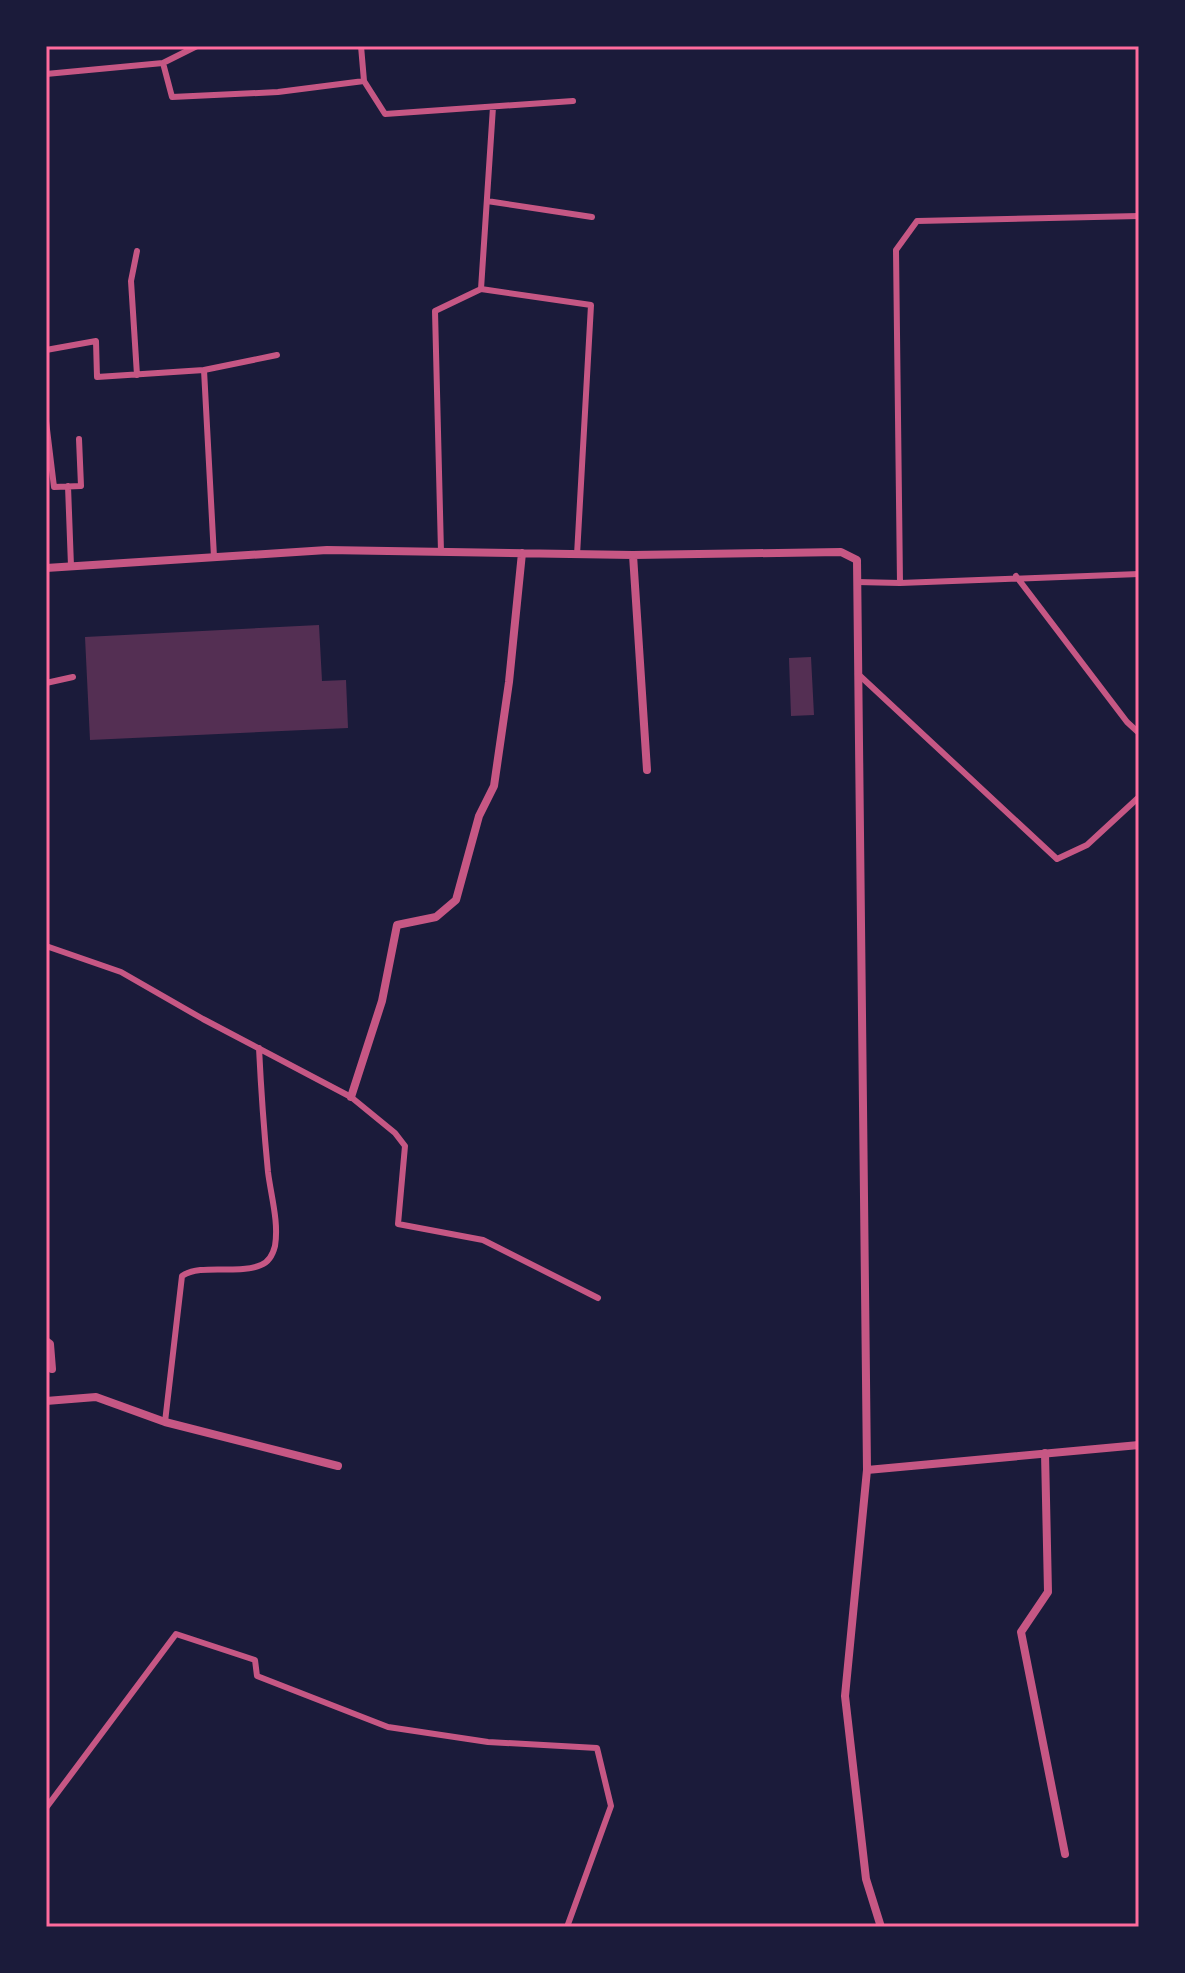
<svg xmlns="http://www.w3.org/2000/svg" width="1185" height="1973" viewBox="0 0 1185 1973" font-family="'Fira Sans',sans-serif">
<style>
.building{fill:#542f53}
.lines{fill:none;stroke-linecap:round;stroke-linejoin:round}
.service{stroke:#c65784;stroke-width:6}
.minor{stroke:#c65784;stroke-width:8}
.neatline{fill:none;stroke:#ff6b9d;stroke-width:3}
</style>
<rect width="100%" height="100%" fill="#1b1b3a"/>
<path class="building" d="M319 625 322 681 346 680 348 728 90 740 85 637Z
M811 657 814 715 791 716 789 658Z"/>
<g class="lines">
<path class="service" d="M361 46 364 81 385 114 573 101
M163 63 172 97 278 92 364 81
M46 74 163 63 197 46
M487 201 592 217
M137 251 131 281 137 375
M481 289 493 107
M46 350 96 341 97 377 204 370 214 557
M204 370 277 355
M46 421 54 487 81 486 79 439
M68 486 71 566
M441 552 435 311 481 289 591 305 577 555
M1016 576 1127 722 1139 733
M857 582 900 583 1139 574
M900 583 896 250 917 221 1139 216
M858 674 1057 859 1087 845 1139 797
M46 683 73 677
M46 946 121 972 203 1019 351 1097 395 1133 405 1146 398 1224 483 1240 598 1298
M165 1422 182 1276C201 1263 238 1275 261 1265 269 1262 273 1254 275 1246 279 1222 271 1196 268 1172 264 1131 261 1089 259 1048
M46 1808 176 1634 255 1660 257 1676 388 1727 488 1742 597 1748 611 1806 567 1927"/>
<path class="minor" d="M633 555 647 770
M46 568 327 550 633 555 841 552 857 560 867 1470 845 1696 866 1879 881 1927
M351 1097 382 1001 397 925 436 917 456 900 479 816 494 786 509 682 522 553
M46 1341 50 1344 52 1369
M46 1401 96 1397 165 1422 338 1466
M1045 1453 1048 1592 1021 1632 1065 1854
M867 1470 1139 1445"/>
</g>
<rect width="1185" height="1973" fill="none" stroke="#1b1b3a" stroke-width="96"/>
<rect x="48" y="48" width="1089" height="1877" class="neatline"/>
</svg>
